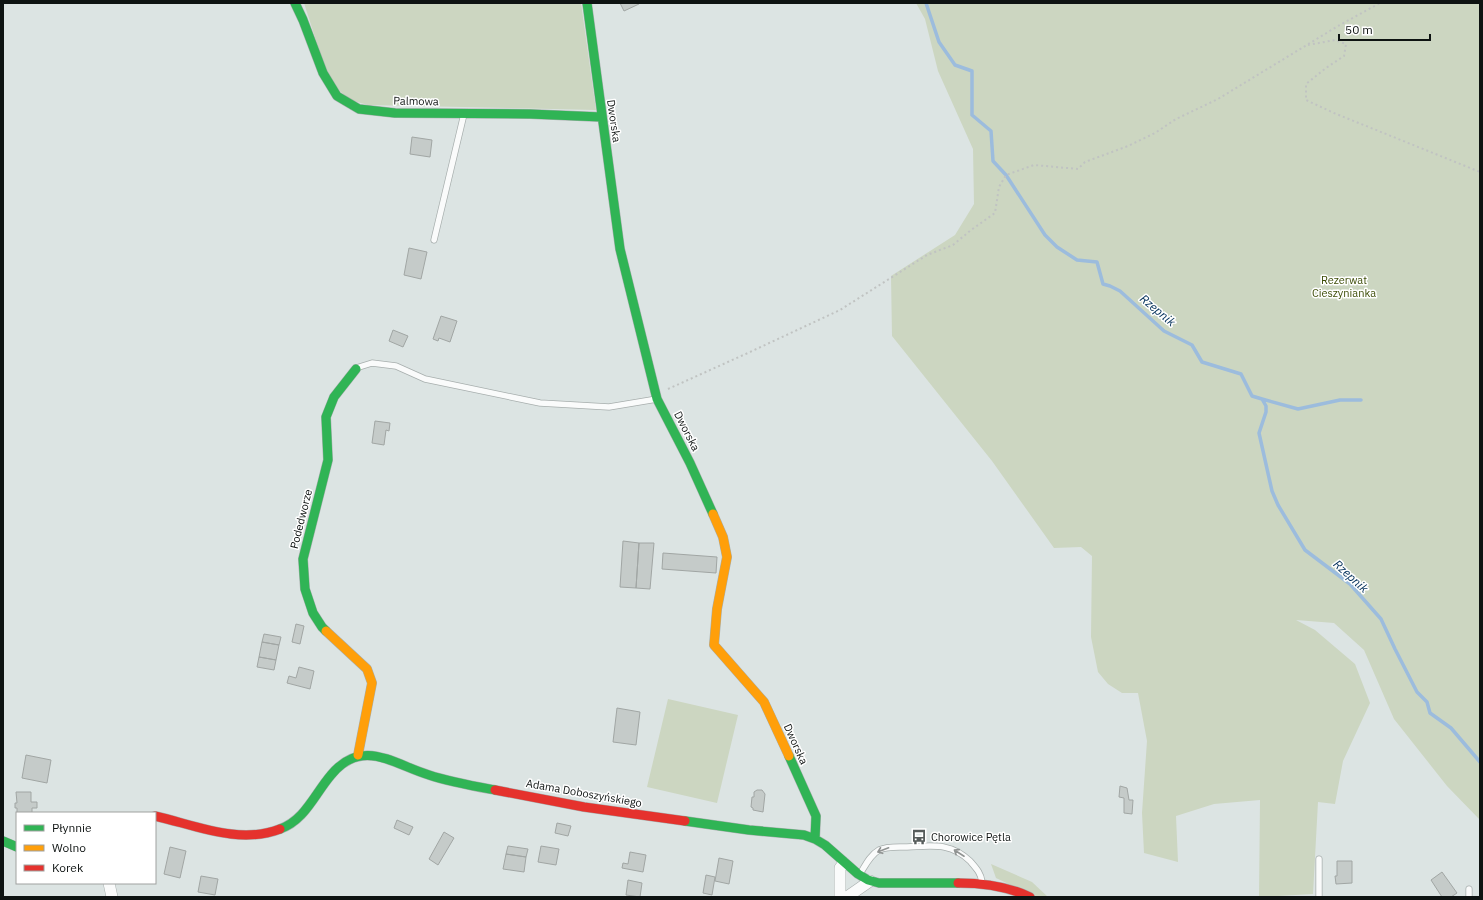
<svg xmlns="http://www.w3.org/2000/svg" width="1483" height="900" viewBox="0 0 1483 900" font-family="'IBM Plex Sans',sans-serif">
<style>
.green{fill:#ccd6c1}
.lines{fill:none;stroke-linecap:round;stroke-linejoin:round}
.stream{stroke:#9cbcdd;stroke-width:3.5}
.building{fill:#c5cbc9;stroke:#a1a6a4}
.lane-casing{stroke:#a7aead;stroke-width:7}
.street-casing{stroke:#a7aead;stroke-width:12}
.fast-casing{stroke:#a7aead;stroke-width:10}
.slow-casing{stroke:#a7aead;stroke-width:10}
.jam-casing{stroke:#a7aead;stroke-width:10}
.path{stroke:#c0c3c2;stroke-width:2;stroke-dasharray:2 3;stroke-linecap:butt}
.lane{stroke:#fafbfb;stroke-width:5.5}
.street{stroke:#fafbfb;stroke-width:11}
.fast{stroke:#30b455;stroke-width:9}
.slow{stroke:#ff9f0a;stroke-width:9}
.jam{stroke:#e5322d;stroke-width:9}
.oneway{stroke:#909392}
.labels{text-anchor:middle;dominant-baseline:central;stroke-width:3;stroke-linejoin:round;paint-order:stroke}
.street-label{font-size:11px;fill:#0e1312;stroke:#fff}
.park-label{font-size:11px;fill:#3c4c06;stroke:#fff}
.poi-label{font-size:11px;fill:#0e1312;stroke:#fff;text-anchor:start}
.water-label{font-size:12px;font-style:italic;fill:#002e59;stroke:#fff}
</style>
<rect width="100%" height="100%" fill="#dce4e3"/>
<path class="green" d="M304 3H581L596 110 368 105 350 100 333 85 321 56Z
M916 3H1480V820L1447 786 1394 719 1364 650 1334 623 1296 620 1315 630 1355 664 1370 703 1343 761 1335 804 1318 802 1313 894 1259 897 1260 800 1214 804 1176 816 1178 862 1144 853 1142 813 1147 741 1138 693H1122L1108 684 1098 672 1091 637 1092 556 1081 547 1054 548 992 461 892 336 891 276 955 235 974 204 973 149 938 71 925 19Z
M668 699 738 715 717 803 647 787Z
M991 864 1032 882 1048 897H1036L996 878Z"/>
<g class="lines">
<path class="stream" d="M926 3 939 42 955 65 972 71V115L991 131 993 161 1006 175 1045 235 1057 247 1077 260 1097 262 1103 284 1110 286 1120 291 1164 331 1192 345 1202 362 1241 374 1252 396 1262 399 1266 406V412L1259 433 1272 491 1278 505 1305 550 1350 584 1381 619 1395 649 1417 692 1427 702 1430 713 1451 728 1480 762
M1262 399 1298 409 1340 400H1361"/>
</g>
<path class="building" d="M620 3H639V4L624 11Z
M412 137 432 140 430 157 410 154Z
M409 248 427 252 421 279 404 275Z
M441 316 457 321 450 342 439 338 438 341 433 339Z
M393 330 408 336 403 347 389 341Z
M375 421 390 423 389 431 386 430 384 445 372 443Z
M623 541 639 543 636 588 620 587Z
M639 543H654L650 589 636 588Z
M663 553 717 557 716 573 662 569Z
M296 624 304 626 300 644 292 642Z
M264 634 281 637 279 645 262 642Z
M262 642 279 645 276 660 259 657Z
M259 657 276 660 274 670 257 667Z
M299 667 314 671 310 689 287 683 289 676 296 678Z
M617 708 640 712 636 745 613 742Z
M26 755 51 760 47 783 22 778Z
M1120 786 1127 788 1129 800H1133L1132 814 1124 813V798L1119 797Z
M757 790H762L765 794 763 812 753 810V808L751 807 752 797H754V792Z
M16 792H31V802H37V808H32V813H17V808H15V803H17Z
M397 820 413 827 409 835 394 828Z
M557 823 571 826 568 836 555 833Z
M444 832 454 838 438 865 429 859Z
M508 846 528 849 526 857 506 854Z
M541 846 559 849 556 865 538 862Z
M170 847 186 851 180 878 164 874Z
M630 852 646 855 643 872 622 868 623 863 628 864Z
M506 854 526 857 524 872 503 869Z
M719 858 733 861 729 884 715 881Z
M1337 861H1352V883L1336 884 1335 876H1337Z
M1442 872 1457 893 1451 897H1442L1431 880Z
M706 875 715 877 712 895 703 893Z
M201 876 218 879 215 895 198 892Z
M628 880 642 883 640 897 626 895Z"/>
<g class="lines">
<g class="lane-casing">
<path id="lane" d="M434 240 464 114
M356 368 372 363 396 366 425 379 540 403 609 407 657 399
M1319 859V897
M860 874C865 866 870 855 879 850 887 846 898 847 907 847 932 846 950 842 970 861 976 868 981 873 982 882
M1469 889V897"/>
</g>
<g class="street-casing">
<path id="street" d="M109 883 112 897
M840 897V868L844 863
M847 897 870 881"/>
</g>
<g class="fast-casing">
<path id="fast" d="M295 3 303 20 323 73 337 96 359 109 395 113 530 114 601 117
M587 3 620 249 657 399 690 463 713 514
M326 631 322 627 313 613 305 589 303 559 328 460 326 417 334 397 356 369
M789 756 816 816 815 839
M685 821 749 830 804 835 815 839 825 845 858 874 868 880 879 883H958
M280 829C305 820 314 795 331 775 362 737 393 764 429 775 450 782 473 786 495 790
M3 841 17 847"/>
</g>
<g class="slow-casing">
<path id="slow" d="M713 514 723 537 727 557 717 609 714 645 764 702 789 756
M326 631 367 669 372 683 358 755"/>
</g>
<g class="jam-casing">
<path id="jam" d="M495 790 584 807 685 821
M155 816C195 825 239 845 280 829
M958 883C984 883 1007 886 1030 897"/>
</g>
<path class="path" d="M1308 45 1335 40 1346 44 1344 56 1326 68 1306 84V100L1334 113 1480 172
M668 389 750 352 840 310 927 255 953 245 971 230 995 213 999 187 1006 175 1034 165 1078 169 1085 162 1128 146 1155 133 1176 119 1218 99 1338 26 1380 3"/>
<use href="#lane" class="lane"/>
<use href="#street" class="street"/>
<use href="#fast" class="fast"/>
<use href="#slow" class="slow"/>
<use href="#jam" class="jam"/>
</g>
<defs><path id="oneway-shaft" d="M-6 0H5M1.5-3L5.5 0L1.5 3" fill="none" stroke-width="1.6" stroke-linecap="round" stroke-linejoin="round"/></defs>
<g class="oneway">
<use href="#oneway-shaft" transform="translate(883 850) rotate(159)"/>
<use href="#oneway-shaft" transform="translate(959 853) rotate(-147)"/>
</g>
<defs>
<g id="bus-bare" transform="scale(1.2)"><path d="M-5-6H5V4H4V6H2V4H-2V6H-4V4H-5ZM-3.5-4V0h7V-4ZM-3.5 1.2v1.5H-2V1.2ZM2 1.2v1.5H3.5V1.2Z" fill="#565c5b" stroke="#fff" stroke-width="2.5" paint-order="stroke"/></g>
</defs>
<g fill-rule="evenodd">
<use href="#bus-bare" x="919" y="837"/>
</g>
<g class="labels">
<g class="street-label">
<text transform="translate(416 101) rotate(1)">Palmowa</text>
<text transform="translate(614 121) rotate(82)">Dworska</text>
<text transform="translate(687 431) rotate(63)">Dworska</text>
<text transform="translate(301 519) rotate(-76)">Podedworze</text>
<text transform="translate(796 744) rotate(66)">Dworska</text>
<text transform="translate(584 793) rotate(10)">Adama Doboszyńskiego</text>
</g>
<g class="park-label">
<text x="1344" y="280">Rezerwat<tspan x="1344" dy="13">Cieszynianka</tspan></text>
</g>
<g class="poi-label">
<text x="931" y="837">Chorowice Pętla</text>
</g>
<g class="water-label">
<text transform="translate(1158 310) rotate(40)">Rzepnik</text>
<text transform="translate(1351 576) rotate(42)">Rzepnik</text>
</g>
</g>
<rect width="1483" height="900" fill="none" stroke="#0e1312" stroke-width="8"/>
<rect x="16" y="812" width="140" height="72" fill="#ffffff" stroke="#9fa1a0"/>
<rect x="24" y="825" width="20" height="6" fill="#30b455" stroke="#9fa1a0"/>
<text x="52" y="832" font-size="12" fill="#0e1312">Płynnie</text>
<rect x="24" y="845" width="20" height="6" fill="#ff9f0a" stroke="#9fa1a0"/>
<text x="52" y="852" font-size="12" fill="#0e1312">Wolno</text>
<rect x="24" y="865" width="20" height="6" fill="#e5322d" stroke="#9fa1a0"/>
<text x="52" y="872" font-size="12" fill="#0e1312">Korek</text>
<path d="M1339 34v6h91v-6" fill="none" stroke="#0e1312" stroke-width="2"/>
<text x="1345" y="34" font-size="12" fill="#0e1312" stroke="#ffffff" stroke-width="3" paint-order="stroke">50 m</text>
</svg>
